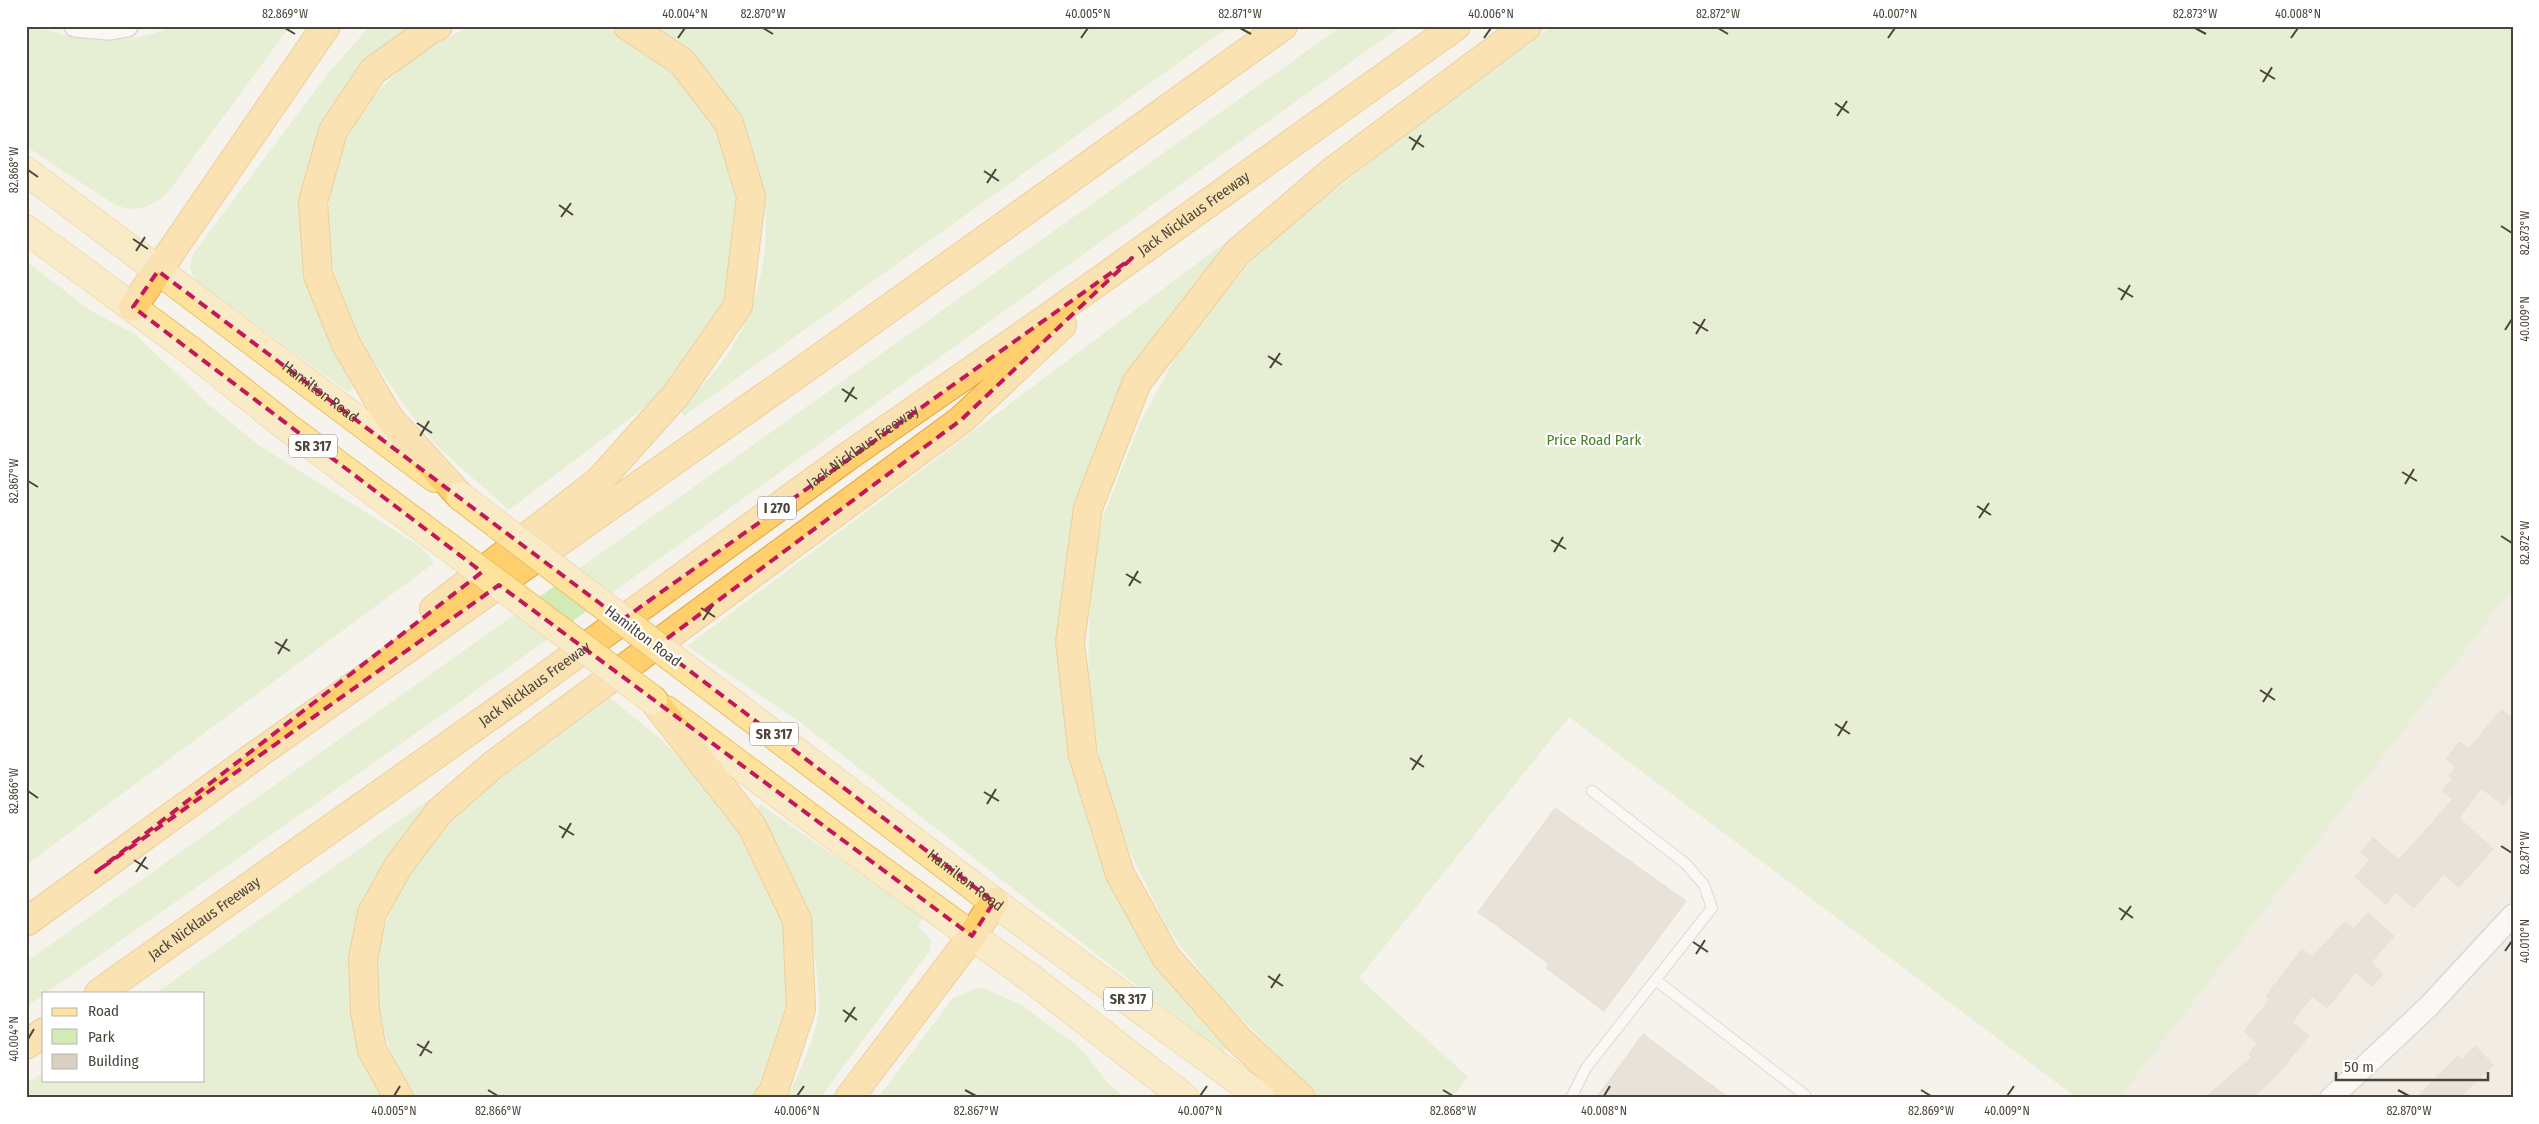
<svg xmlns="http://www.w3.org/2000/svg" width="2539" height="1124" viewBox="0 0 2539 1124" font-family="'Fira Sans Condensed',sans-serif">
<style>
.residential{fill:#eae5da}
.green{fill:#d2eab5}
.building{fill:#d8cfc1;stroke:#d3c7b4}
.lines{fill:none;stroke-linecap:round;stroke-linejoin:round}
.lane-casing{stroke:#c2bbae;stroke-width:12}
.street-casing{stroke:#c2bbae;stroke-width:24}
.primary-casing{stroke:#e6c16a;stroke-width:30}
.highway-casing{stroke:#e0a43c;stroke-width:30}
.lane{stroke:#fff;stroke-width:10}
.street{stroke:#fff;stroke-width:21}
.primary{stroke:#ffe39c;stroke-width:28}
.highway{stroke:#ffcf6e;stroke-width:28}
.primary-bridge-casing{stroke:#e6c16a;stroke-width:30;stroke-linecap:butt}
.primary-bridge{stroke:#ffe39c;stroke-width:28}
.marked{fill:none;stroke:#c2185b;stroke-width:4;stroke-dasharray:10 6;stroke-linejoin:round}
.ticks{fill:none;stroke:#4b4439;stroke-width:2}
.labels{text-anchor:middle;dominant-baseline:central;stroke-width:4.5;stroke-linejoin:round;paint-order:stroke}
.shield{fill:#fff;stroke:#817c74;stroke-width:1}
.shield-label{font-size:14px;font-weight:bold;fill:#4b4439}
.street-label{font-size:15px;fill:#4b4439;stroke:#fff}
.park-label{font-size:15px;fill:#4a7f2a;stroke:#fff}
.neatline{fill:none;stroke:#4b4439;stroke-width:2}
.ticks-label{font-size:12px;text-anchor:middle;fill:#4b4439}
</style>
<rect width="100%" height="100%" fill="#f6f3ec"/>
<path class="residential" d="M2513 588V1098H2119Z"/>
<path class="green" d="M26 26C39 26 51 32 63 35 99 43 139 42 173 26H290L166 195C146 208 139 213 115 205L26 146Z
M370 26H417L305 196 355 387 348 392 202 285C190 274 188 269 193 254L331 70Z
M472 26H600L631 39 688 84 711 113 741 188 725 312 703 348 654 400 509 510C488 491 465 472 444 452 419 428 398 397 379 368 372 358 364 348 358 337 292 207 339 84 472 26Z
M653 26H1230L684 416 678 409C688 399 700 389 710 377 766 313 781 222 750 143 740 116 724 87 703 66 688 51 670 39 653 26Z
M1342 26H1401L446 712 26 1007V962Z
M1552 26H2513V588L2119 1098H2077L1569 717 1359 978 1468 1077 1451 1098H1320L1218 995 1167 927 1129 850 1102 773 1088 682 1090 582 1103 517 1140 423 1180 349 1262 248 1407 133Z
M1227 241 1228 249 1168 323 1069 553 1083 793 1229 1045 1223 1053 800 722 687 646Z
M26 261 91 311 135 334 208 404 260 446 421 547 434 563 26 865Z
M610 698 661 739 716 796 749 842 780 909 793 963V1011L758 1098H413C395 1073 385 1040 380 1010 366 935 407 855 464 806 479 793 496 782 512 770 545 746 577 722 610 698Z
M431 798 435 804 358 944 386 1098H26V1084L44 1072V1080H204V993H156Z
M760 804 923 917 918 926 931 940 930 950 820 1098H787C800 1070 816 1039 819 1008 820 998 818 987 817 977 812 913 790 865 757 810Z
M980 987 1020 1004 1079 1047 1110 1085 1126 1098H878L953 998Z"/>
<path class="building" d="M2501 710 2513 719V793L2503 805 2481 788 2459 818 2493 849 2459 887 2444 874 2414 908 2396 892 2386 904 2355 877 2370 860 2361 852 2373 838 2399 860 2453 799 2442 791 2452 779 2449 776 2456 767 2446 759 2459 742 2469 749Z
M1555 808 1686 901 1604 1011 1546 968 1549 964 1478 912Z
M2368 913 2394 936 2371 962 2383 974 2372 986 2355 972 2327 1008 2312 996 2292 1022 2309 1036 2276 1076 2252 1098H2205L2252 1057 2249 1054 2258 1043 2244 1031 2270 999 2266 996 2302 949 2312 957 2345 922 2354 929Z
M1643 1034 1729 1098H1596Z
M2475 1046 2493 1065 2459 1098H2416L2458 1056 2462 1060Z"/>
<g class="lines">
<g class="lane-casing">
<path id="lane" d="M1657 981 1805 1095
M1571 1098 1586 1068 1712 908 1704 885 1686 864 1592 791"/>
</g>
<g class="street-casing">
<path id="street" d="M75 26 110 29 127 26
M2331 1098 2429 1006 2513 915"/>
</g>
<g class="primary-casing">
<g id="primary">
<path id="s1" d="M26 171 435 478"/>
<path d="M26 229 190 350 287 427 439 540"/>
<path id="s2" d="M670 656 994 902 1262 1098"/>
<path d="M666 710 860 855 1032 979 1185 1098"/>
</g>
</g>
<g class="highway-casing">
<g id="highway">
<path d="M438 26 431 29 373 71 333 131 313 202 318 275 346 344 389 418 460 496"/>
<path d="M133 307 326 26"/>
<path d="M434 609 599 481 676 395 738 306 751 197 729 123 682 62 628 26"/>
<path d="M653 700 752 826 797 920 801 1009 773 1093 768 1098"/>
<path d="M26 922 259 753 817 360 1283 26"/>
<path id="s3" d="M99 993 524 692 847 457 1039 324 1456 26"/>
<path d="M26 1045 44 1032"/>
<path d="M399 1098 372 1050 365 1011 363 959 372 913 399 865 440 811 493 765 961 420 1062 325"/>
<path d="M849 1098 972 936 994 902"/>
<path d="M1301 1098 1238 1039 1166 957 1120 874 1083 755 1070 642 1088 508 1137 382 1238 252 1333 171 1527 26"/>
</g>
</g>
<use href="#lane" class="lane"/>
<use href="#street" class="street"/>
<use href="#primary" class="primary"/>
<use href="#highway" class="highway"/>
<g class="primary-bridge-casing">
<path id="primary-bridge" d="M460 496 670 656
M439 540 653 700"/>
</g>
<use href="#primary-bridge" class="primary-bridge"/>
</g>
<path d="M0 0H2539V1124H0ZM1132 258 961 420 657 646 994 902 972 936 499 585 96 872 482 572 133 307 158 271 622 620Z" fill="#f6f3ec" fill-opacity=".55" fill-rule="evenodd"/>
<path class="marked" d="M1132 258 961 420 657 646 994 902 972 936 499 585 96 872 482 572 133 307 158 271 622 620Z"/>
<path class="ticks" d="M285 28 295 34M763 28 773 34M1240 28 1251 34M1718 28 1728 34M2195 28 2206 34M678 38 685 28M1081 38 1088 28M1484 38 1491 28M1888 38 1895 28M2291 38 2298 28M2260 70 2275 79M2263 82 2272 67M1835 103 1849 113M1837 116 1847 101M1409 137 1424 147M1412 150 1421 135M28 170 38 177M984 171 999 181M987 183 996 169M559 205 573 215M561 217 571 203M2501 226 2512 233M133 239 148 249M136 251 145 237M2118 288 2133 297M2121 300 2130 285M1693 322 1708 331M2505 330 2512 319M1696 334 1705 319M1268 356 1282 365M1270 368 1280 353M842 389 857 399M845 402 854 387M417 423 432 433M420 436 429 421M2402 472 2417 481M28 481 38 487M2405 484 2414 469M1977 506 1991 515M1979 518 1989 503M2501 536 2512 543M1551 540 1566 549M1554 552 1563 537M1126 574 1141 583M1129 586 1138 571M701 608 715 617M703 620 713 605M275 642 290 651M278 654 287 639M2260 690 2275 700M2263 702 2272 688M1835 724 1850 734M1838 736 1847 721M1410 758 1424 767M1412 770 1422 755M28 791 38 798M984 792 999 801M987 804 996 789M559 826 574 835M562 838 571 823M2501 846 2512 853M134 860 148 869M136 872 146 857M2119 908 2133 918M2121 920 2131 906M1693 942 1708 952M2505 951 2512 941M1696 954 1705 940M1268 976 1283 986M1271 988 1280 974M843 1010 857 1020M845 1022 855 1007M28 1039 34 1029M417 1044 432 1053M420 1056 429 1041M488 1090 498 1096M965 1090 976 1096M1443 1090 1453 1096M1921 1090 1931 1096M2398 1090 2409 1096M394 1096 400 1086M797 1096 804 1086M1200 1096 1207 1086M1604 1096 1610 1086M2007 1096 2014 1086"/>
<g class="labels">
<g class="shield">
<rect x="289" y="434.5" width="48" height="23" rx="4"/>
<rect x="758" y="496.5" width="38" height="23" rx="4"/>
<rect x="750" y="722.5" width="48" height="23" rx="4"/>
<rect x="1104" y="987.5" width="48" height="23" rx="4"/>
</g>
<g class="shield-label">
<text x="313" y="446">SR 317</text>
<text x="777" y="508">I 270</text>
<text x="774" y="734">SR 317</text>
<text x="1128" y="999">SR 317</text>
</g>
<g class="street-label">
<text stroke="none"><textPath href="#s3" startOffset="1344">Jack Nicklaus Freeway</textPath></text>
<text stroke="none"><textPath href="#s1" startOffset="368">Hamilton Road</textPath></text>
<text stroke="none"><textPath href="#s3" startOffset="939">Jack Nicklaus Freeway</textPath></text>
<text transform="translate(643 636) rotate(37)">Hamilton Road</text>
<text stroke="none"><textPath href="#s3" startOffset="534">Jack Nicklaus Freeway</textPath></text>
<text stroke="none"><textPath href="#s2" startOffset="371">Hamilton Road</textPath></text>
<text stroke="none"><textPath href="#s3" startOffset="129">Jack Nicklaus Freeway</textPath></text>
</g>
<g class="park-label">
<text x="1594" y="440">Price Road Park</text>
</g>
</g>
<rect width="2539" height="1124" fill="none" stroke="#ffffff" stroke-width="55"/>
<rect x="42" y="992" width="162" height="90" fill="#ffffff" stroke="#b7b4b0"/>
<rect x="52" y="1008" width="25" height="8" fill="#ffe39c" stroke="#b7b4b0"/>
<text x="88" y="1016" font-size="15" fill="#4b4439">Road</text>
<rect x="52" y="1029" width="25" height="15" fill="#d2eab5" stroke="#b7b4b0"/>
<text x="88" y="1042" font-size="15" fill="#4b4439">Park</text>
<rect x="52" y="1054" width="25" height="15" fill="#d8cfc1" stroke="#b7b4b0"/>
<text x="88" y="1066" font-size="15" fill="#4b4439">Building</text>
<path d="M2336 1072v8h152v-8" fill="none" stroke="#4b4439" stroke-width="2.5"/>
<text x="2344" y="1072" font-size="15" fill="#4b4439" stroke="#ffffff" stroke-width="4" paint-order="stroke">50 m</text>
<rect x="28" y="28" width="2484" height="1068" class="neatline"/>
<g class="ticks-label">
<text x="285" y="18">82.869°W</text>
<text x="685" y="18">40.004°N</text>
<text x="763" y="18">82.870°W</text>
<text x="1088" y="18">40.005°N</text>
<text x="1240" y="18">82.871°W</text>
<text x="1491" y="18">40.006°N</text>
<text x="1718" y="18">82.872°W</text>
<text x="1895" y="18">40.007°N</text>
<text x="2195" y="18">82.873°W</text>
<text x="2298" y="18">40.008°N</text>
<text transform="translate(14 170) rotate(-90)" y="4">82.868°W</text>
<text transform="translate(2525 233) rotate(-90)" y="4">82.873°W</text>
<text transform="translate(2525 319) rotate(-90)" y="4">40.009°N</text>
<text transform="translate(14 481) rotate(-90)" y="4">82.867°W</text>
<text transform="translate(2525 543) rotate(-90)" y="4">82.872°W</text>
<text transform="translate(14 791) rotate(-90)" y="4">82.866°W</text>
<text transform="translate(2525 853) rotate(-90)" y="4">82.871°W</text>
<text transform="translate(2525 941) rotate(-90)" y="4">40.010°N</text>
<text transform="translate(14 1039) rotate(-90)" y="4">40.004°N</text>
<text x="394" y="1115">40.005°N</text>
<text x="498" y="1115">82.866°W</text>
<text x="797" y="1115">40.006°N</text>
<text x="976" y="1115">82.867°W</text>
<text x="1200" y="1115">40.007°N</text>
<text x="1453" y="1115">82.868°W</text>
<text x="1604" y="1115">40.008°N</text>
<text x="1931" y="1115">82.869°W</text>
<text x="2007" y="1115">40.009°N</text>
<text x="2409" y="1115">82.870°W</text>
</g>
</svg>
